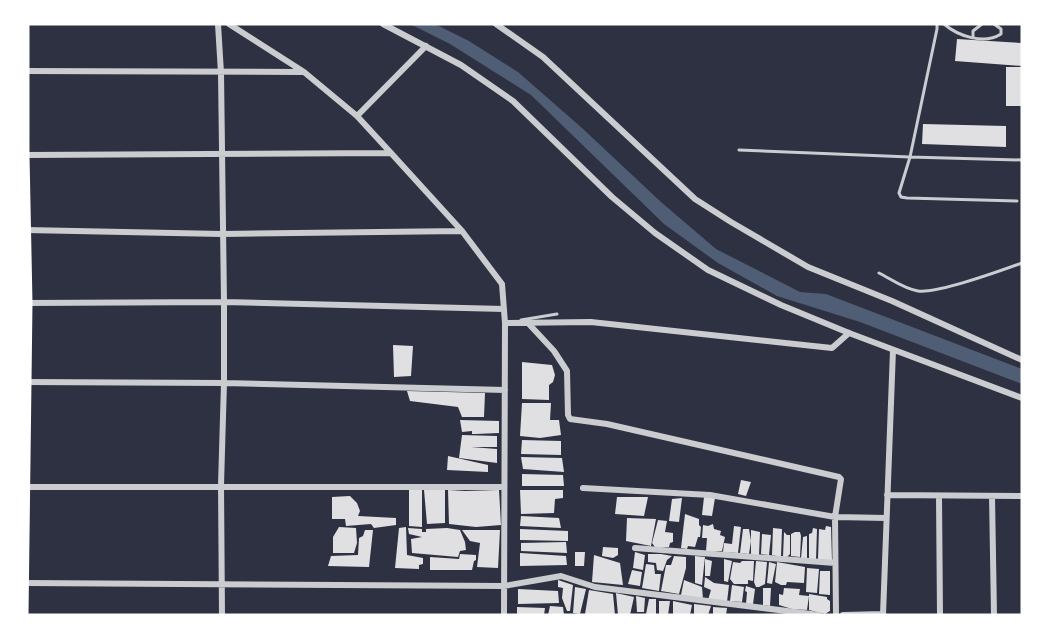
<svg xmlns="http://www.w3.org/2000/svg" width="1046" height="639" viewBox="0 0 1046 639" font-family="'PT Sans Narrow',sans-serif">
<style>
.water{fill:#4f5d75}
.building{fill:#e0e0e3}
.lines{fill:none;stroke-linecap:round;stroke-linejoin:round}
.service{stroke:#caccd0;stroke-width:3}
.minor{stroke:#caccd0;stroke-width:6}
.secondary{stroke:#fff;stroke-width:9}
</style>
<rect width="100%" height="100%" fill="#2d3142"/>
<path class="water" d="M410 24H435L469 41 518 72 582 128 661 202 716 249 800 292 826 294 1022 369V384L860 322 777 296 718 263 664 224 531 95 450 44Z"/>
<path class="building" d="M957 39 1022 43V66L955 61Z
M1006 67H1022V106H1006Z
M923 124 1006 126V147L922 144Z
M393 345 413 346 411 376 394 377Z
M522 362 552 365 555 375 553 382 549 385V400L522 399Z
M407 391 485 393 484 417H462L458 407 410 401Z
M522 403H551L550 420H559L561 435 540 438 520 436Z
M460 420 499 421V433L476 434H472V431L462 432Z
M462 435 497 436V447H471L497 449V463L459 458Z
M522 440 561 441V455L521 454Z
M448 456 488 465V472L447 470Z
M521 457 562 458 564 472 523 469Z
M522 474 563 475 564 486H522Z
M741 480 751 482 746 496 738 494Z
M409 489 422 490V527L409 526Z
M445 489V523L427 524 424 490Z
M448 490 465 491 499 490 501 525 476 527 449 524Z
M520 490H563V498L555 499 554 513 521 514Z
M350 496 357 503 360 511 358 516 396 518V525L374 528 371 524 346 526 345 519H332V497Z
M617 497H648L644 516 615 514Z
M704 497 715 498 712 516 702 515Z
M682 498 679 522 669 521 672 499Z
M685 514 699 519V525L701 527 700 537H698L695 547 688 546 687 549 681 548Z
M521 516 559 518 561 528 520 526Z
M627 518 656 519 651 546 626 541Z
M658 520 667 521 665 532 673 533V542L670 543 669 547H655L652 543Z
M713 524 714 529 721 531 720 535 725 537 722 551H706L707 538H702L703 525 708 526Z
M734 526 741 527 738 553 723 552 724 543 732 544Z
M826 526 831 527 832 561 818 559 819 529 825 530Z
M339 527 356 528 357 543 354 553H333V537Z
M406 527 407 555 423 558V564L419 565V569L395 568 399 528Z
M408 528 422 529V532H426V529L447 528 460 530 465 542 466 550 460 551 458 557 412 553 411 539 422 537 409 534Z
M773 528 782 529 781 557 772 555Z
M813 528 817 529 816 560H809V534L812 533Z
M520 529 568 531V541L520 540Z
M743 529H749L751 541V530L760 532 759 555H751V541L749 554 740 553Z
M365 530H373L369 567 328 566 331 556 358 555 359 538 363 536Z
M462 530H500L498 568 477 567 480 543 470 541Z
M784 532 787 535H790V554L787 557H783Z
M795 532H800L801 536 800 557 791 556V534Z
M762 534 771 535 769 555 761 554Z
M807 536V559L801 558 803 537Z
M566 542 567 553 521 551V543Z
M603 547 618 548V555L613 558 602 556Z
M575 552H585L584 566H575Z
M635 552 645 555 643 570 633 568Z
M520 553 566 556 567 565 520 566Z
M460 554 476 555V560L474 561 472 570H430V557L459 559Z
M648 554H661L672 556 667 560 663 571 657 570 656 563 648 562Z
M594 555 620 563 623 585 592 582Z
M674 556 686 557V568L679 594 661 591 666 565H671Z
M695 556 705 557 702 585 695 583Z
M705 559 712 561 710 576H705Z
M724 559 732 561 728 582 724 581Z
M742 561H754L753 581 748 580V584H734L730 579 733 562 740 563Z
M756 561 767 562 765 584 759 587H756L754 582Z
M769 562 776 564 772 584 767 583Z
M777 562 805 567 804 583 787 582 786 585H781L775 582Z
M646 564 654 565 655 574H661L659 591 642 588Z
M807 568 819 569 817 593 806 592Z
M632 570 642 572 640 586 628 584Z
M820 571H830V595L819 594Z
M705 577 714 583 729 585 727 602 708 600 711 590 704 587Z
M558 580 573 585 570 611H567L562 598 563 588 558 587Z
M684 580 702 587 703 599 681 595Z
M732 585 744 587 742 602 730 601Z
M746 586 755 589 753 604H746L747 592 745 591Z
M575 587 586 589 580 614 573 613Z
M763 588H771L770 606 763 605Z
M784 588 800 589 799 595 809 596 807 610 792 609 779 605V594L783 595Z
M518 589 558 591 559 603 518 604Z
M589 590 613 594 615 615 585 614Z
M616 593 634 597 630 615H618Z
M809 594 827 597V599L830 601V611L825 614 809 610Z
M636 596 645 598 644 612H637Z
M649 599H656V615L646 614Z
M659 601H670L668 615H659Z
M673 601 692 605 690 615H673Z
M694 604 711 606 708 615H694Z
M550 606 563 607 564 615H548Z
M517 607 545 608 544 615H517Z
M713 607 727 608 726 615H713Z"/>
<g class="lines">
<path class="service" d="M944 24C958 36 984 45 1001 34V29L994 24
M973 37V31L982 24
M739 150 910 157 937 29V24
M1017 201 907 198 901 197 899 193 910 157 1022 160
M879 273C891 279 904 289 918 291 937 294 1000 271 1022 263
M521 320 557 314"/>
<path class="minor" d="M218 24 221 73 224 302V383L221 485 222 615
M229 24 304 72 357 116 391 153 462 231 502 284 505 323 504 615
M383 24 461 65 513 101 612 197 655 233 708 270 781 305 849 333 1022 398
M496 24 543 57 695 199 731 222 808 267 892 301 1022 360
M25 71 303 72
M357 116 426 46
M25 155 391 153
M26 230 222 234 462 231
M28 303 224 302 504 309
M505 323 591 322 832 348 849 333
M528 323 554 351 567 371 568 415 570 419 607 424 839 477 841 479 835 517 836 615
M25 382 224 383 505 390
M25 487H504
M583 488 710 495 835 517 886 518
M887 495 1022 496
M992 496 994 615
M939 497 940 615
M635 548 835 563
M25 583 504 586 561 576 595 587 819 615
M843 615 883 614
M883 615 893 350"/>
<path class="secondary" d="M24 615 28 303 25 155V24"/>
</g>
<rect width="1046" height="639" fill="none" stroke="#ffffff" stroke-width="51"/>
</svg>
